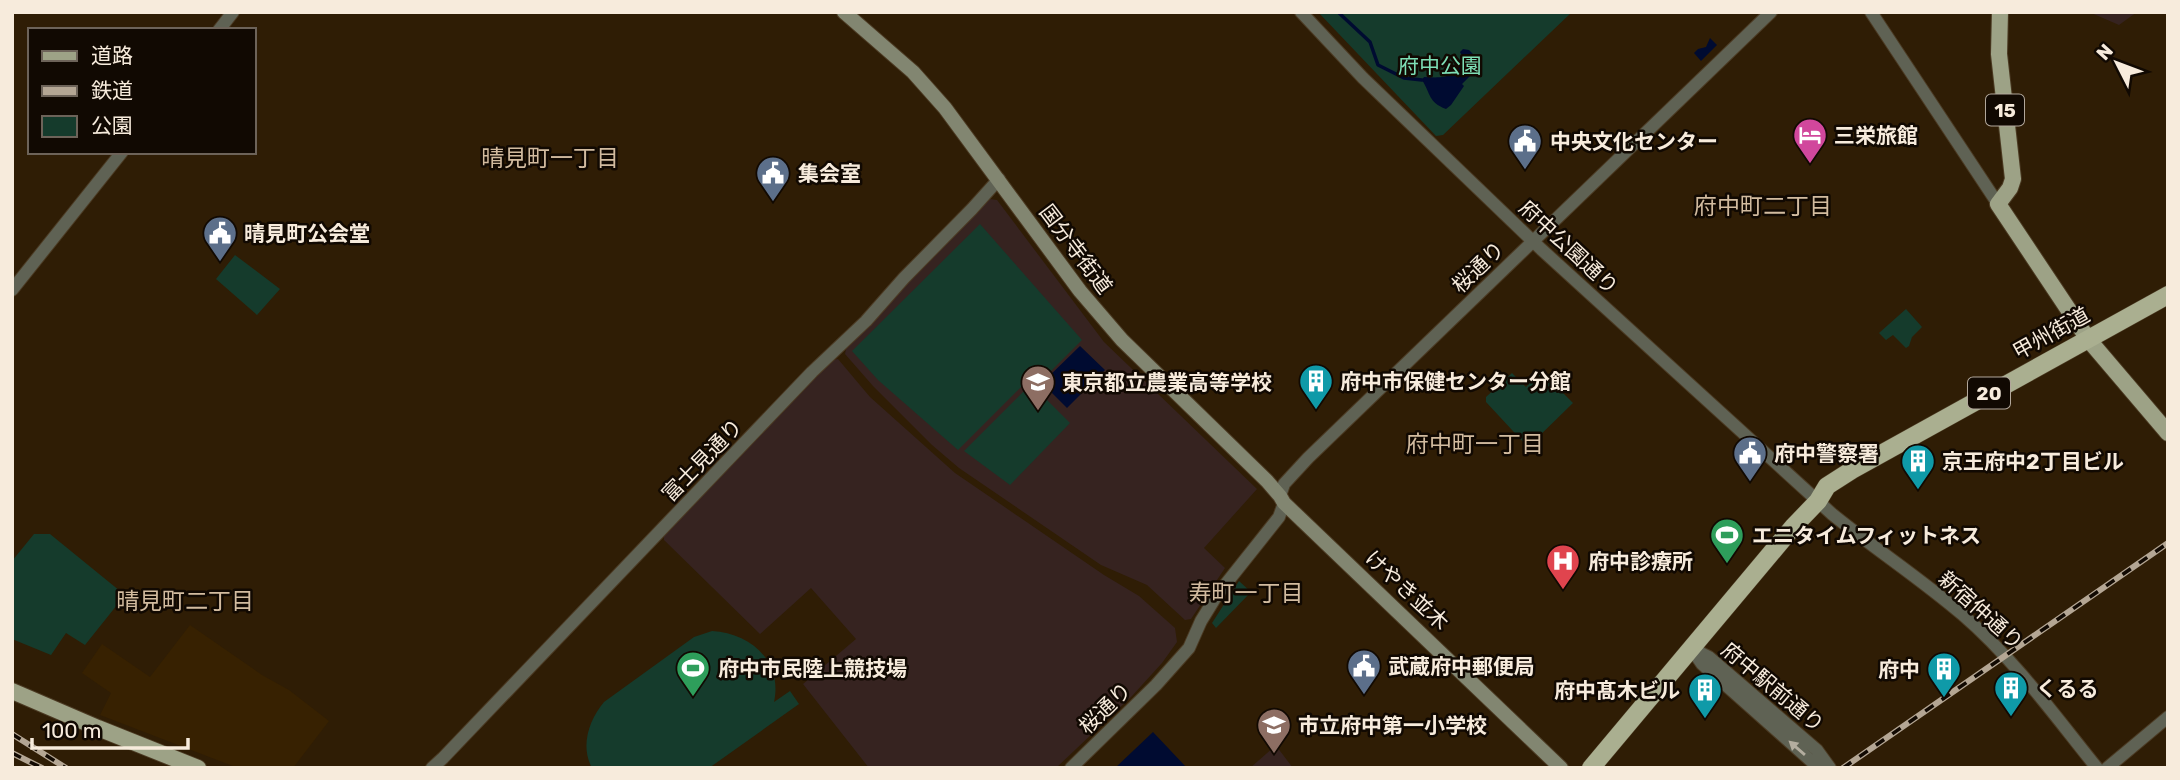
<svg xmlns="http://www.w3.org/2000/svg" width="2180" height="780" viewBox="0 0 2180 780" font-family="Rubik,'Noto Sans JP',sans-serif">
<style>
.built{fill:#372101}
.education{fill:#362320}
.green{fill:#153b2c}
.water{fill:#000b31}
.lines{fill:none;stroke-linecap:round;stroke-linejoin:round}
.stream{stroke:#000b31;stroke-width:3.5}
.tertiary-casing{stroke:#4b3a23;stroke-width:14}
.secondary-casing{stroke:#4b3a23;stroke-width:16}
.primary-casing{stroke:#4b3a23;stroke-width:18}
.trunk-casing{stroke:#4b3a23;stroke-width:19}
.tertiary{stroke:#5f6254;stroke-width:12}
.secondary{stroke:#828671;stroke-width:14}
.primary{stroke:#9da286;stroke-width:16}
.trunk{stroke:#aaaf90;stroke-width:18}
.rail-casing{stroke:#b4a694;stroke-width:6}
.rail{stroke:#110902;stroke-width:3.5;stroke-dasharray:10;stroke-linecap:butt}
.oneway{fill:#b3ad9f}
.labels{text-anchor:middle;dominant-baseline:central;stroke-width:5;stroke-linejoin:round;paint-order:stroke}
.shield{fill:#110902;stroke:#b2a79b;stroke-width:2}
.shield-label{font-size:19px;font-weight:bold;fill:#f7ebdc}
.park-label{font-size:21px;fill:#7edfb6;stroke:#110902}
.poi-label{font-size:21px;font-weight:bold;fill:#f7ebdc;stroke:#110902;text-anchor:start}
.street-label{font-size:21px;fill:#f7ebdc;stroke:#110902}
.neighbourhood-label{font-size:23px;fill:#d2bb9f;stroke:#110902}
</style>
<rect width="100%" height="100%" fill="#2f1d05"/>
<path class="built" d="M190 625 262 675 289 690 329 721 293 768H238L100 715 111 693 82 673 102 644 150 677Z"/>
<path class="education" d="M2089 12H2137L2119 25Z
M989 199 997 200 1104 342 1257 489 1204 548 1225 568 1191 619 1185 620 1147 585 1101 565 959 468 932 445 873 386 845 354 846 349 907 281Z
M838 359 870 397 955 473 1104 575 1139 596 1175 628 1177 642 1162 663 1132 696 1056 768H869L803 684 856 639 811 588 760 634 664 540V535L815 374 833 360Z
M1274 747H1277L1293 768H1250Z"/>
<path class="green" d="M1318 12H1572L1443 135 1436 136Z
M980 224 1082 340 1036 386 1029 379 958 450 878 380 852 351Z
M235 255 280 289 257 315 216 279Z
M1906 309 1922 327 1912 337 1909 346 1906 348 1893 335 1886 340 1879 333Z
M1541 371 1573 403 1530 445 1525 444 1486 402V397L1512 373 1526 387Z
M1031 384 1070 423 1010 485 964 451Z
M34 534H50L120 591 121 600 85 645 66 633 51 655 12 639V561Z
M1239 581 1251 592 1216 628 1212 623Z
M712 631C750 633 783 661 774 702L790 691 799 704 709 768H592C580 746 589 720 604 702L694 637Z"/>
<path class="water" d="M1710 38 1717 45 1701 61 1694 53 1698 49 1706 47Z
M1463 49 1469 50 1475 56 1472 58 1475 62 1473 65 1477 69 1462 84 1464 86 1451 105 1446 109C1428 102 1431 94 1422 80L1424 77C1444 78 1455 79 1462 56L1460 52Z
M1080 346 1105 370 1067 408 1042 383Z
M1153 732 1187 768H1115Z"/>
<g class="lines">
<path class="stream" d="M1338 12 1370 42 1378 65 1404 78 1422 80"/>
<g class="tertiary-casing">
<path id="tertiary" d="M1301 12 1363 78 1541 249 1832 514C1875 549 1921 579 1963 615 2014 659 2055 716 2097 768
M1871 12 1998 204
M219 30 233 12
M12 290 122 152
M1280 496 1284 484 1308 458 1771 12
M1691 648 1709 657 1817 750 1830 768
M1693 651 1702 664 1819 768
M432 768 443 758 812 372 866 321 904 278 972 209 999 179
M1071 768 1156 685 1189 648 1201 621 1217 595 1279 517 1284 503
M2107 768 2168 717"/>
</g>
<g class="secondary-casing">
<path id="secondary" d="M844 12 913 72 945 108 1080 291 1122 340 1267 481 1280 496 1284 503 1561 768"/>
</g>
<g class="primary-casing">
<path id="primary" d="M2000 12 1999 54 2013 179 2010 188 1998 204 2088 339 2168 433
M12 691 98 728 198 768"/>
</g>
<g class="trunk-casing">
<path id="trunk" d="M1591 768 1793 527 1818 501 1827 486 1852 470 2168 295"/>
</g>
<use href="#tertiary" class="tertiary"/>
<use href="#secondary" class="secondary"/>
<use href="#primary" class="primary"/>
<use href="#trunk" class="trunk"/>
<g class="rail-casing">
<path id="rail" d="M12 734 66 768
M12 753 42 768
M1843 768 2168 543"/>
</g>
<use href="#rail" class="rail"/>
</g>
<defs><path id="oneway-solid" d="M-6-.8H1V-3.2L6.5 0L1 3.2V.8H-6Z" transform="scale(1.75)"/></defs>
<use class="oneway" href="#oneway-solid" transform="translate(1797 748) rotate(-139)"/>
<defs>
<g id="hotel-pin" transform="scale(1.75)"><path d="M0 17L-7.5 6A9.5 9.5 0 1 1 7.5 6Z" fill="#d1479c" stroke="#110902"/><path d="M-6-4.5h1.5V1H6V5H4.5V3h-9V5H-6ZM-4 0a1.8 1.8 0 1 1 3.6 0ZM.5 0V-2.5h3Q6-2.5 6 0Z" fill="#fff"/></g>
<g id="civic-pin" transform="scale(1.75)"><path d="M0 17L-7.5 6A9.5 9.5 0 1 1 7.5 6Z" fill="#5c6f8a" stroke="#110902"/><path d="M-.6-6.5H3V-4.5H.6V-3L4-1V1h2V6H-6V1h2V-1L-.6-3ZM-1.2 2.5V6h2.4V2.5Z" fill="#fff"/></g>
<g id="building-pin" transform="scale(1.75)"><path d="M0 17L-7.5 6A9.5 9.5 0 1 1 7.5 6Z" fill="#0f9aa8" stroke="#110902"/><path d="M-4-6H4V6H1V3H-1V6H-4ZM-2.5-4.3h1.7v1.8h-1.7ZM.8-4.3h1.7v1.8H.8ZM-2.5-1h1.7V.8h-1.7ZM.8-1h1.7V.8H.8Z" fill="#fff"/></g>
<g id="school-pin" transform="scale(1.75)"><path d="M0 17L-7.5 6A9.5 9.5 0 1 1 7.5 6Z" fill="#8d6e63" stroke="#110902"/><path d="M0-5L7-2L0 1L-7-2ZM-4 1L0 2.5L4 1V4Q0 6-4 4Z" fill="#fff"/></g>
<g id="stadium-pin" transform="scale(1.75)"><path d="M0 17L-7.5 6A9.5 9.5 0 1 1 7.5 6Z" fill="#2e9e5b" stroke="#110902"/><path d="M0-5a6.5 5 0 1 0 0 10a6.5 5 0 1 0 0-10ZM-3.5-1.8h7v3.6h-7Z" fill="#fff"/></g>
<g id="hospital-pin" transform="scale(1.75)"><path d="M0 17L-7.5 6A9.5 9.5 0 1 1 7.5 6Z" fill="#e0444e" stroke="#110902"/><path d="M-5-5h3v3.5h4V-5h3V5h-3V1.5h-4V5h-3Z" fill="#fff"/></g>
</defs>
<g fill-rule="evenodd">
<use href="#hotel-pin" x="1810" y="135"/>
<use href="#civic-pin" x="1525" y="141"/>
<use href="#civic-pin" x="773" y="173"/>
<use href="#civic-pin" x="220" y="233"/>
<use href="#building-pin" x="1316" y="381"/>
<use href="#school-pin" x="1038" y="382"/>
<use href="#civic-pin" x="1750" y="453"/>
<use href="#building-pin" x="1918" y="461"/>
<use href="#stadium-pin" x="1727" y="535"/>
<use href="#hospital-pin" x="1563" y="561"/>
<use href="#civic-pin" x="1364" y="666"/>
<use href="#stadium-pin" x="693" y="668"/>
<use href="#building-pin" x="1944" y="669"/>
<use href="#building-pin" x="2011" y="688"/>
<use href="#building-pin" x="1705" y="690"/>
<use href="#school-pin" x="1274" y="725"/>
</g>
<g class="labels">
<g class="shield">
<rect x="1986" y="94.5" width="38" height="31" rx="5"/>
<rect x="1968" y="377.5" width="42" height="31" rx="5"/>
</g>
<g class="shield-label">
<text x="2005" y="110">15</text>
<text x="1989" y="393">20</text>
</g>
<g class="park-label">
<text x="1440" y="65">府中公園</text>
</g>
<g class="poi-label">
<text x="1834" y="135">三栄旅館</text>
<text x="1550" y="141">中央文化センター</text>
<text x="798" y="173">集会室</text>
<text x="244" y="233">晴見町公会堂</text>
<text x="1340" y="381">府中市保健センター分館</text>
<text x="1062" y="382">東京都立農業高等学校</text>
<text x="1774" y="453">府中警察署</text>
<text x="1942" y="461">京王府中2丁目ビル</text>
<text x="1752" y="535">エニタイムフィットネス</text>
<text x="1588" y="561">府中診療所</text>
<text x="1388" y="666">武蔵府中郵便局</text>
<text x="718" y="668">府中市民陸上競技場</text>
<text x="1920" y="669" text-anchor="end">府中</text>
<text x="2036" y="688">くるる</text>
<text x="1680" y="690" text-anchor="end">府中髙木ビル</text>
<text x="1298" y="725">市立府中第一小学校</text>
</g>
<g class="street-label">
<text transform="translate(1569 247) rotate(43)">府中公園通り</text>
<text transform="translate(1076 249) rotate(53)">国分寺街道</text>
<text transform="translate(1478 267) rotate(-44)">桜通り</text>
<text transform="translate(2051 333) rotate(-29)">甲州街道</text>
<text transform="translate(702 460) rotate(-46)">富士見通り</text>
<text transform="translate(1407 590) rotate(43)">けやき並木</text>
<text transform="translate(1981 610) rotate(42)">新宿仲通り</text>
<text transform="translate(1773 687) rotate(40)">府中駅前通り</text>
<text transform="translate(1105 708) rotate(-44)">桜通り</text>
</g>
<g class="neighbourhood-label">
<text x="550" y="158">晴見町一丁目</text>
<text x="1763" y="206">府中町二丁目</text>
<text x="1475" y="444">府中町一丁目</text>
<text x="1246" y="593">寿町一丁目</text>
<text x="185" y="601">晴見町二丁目</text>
</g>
</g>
<rect width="2180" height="780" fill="none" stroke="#f7ebdc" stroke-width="28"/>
<rect x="28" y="28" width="228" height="126" fill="#110902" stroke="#6d6359" stroke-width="2"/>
<rect x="42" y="51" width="35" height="10" fill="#9da286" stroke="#6d6359" stroke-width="2"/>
<text x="91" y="63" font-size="21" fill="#f7ebdc">道路</text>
<rect x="42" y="86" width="35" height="10" fill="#b4a694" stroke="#6d6359" stroke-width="2"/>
<text x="91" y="98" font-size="21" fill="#f7ebdc">鉄道</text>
<rect x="42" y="116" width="35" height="21" fill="#153b2c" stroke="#6d6359" stroke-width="2"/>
<text x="91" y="133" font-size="21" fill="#f7ebdc">公園</text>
<g transform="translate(2117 63) rotate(312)" stroke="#110902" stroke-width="5" paint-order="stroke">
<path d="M0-5L12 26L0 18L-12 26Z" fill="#f7ebdc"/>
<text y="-10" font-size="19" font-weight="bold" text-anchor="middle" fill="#f7ebdc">N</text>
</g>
<path d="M32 738v10h156v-10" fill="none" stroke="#f7ebdc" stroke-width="3.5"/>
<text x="42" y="738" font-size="21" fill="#f7ebdc" stroke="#110902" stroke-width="5" paint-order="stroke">100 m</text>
</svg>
